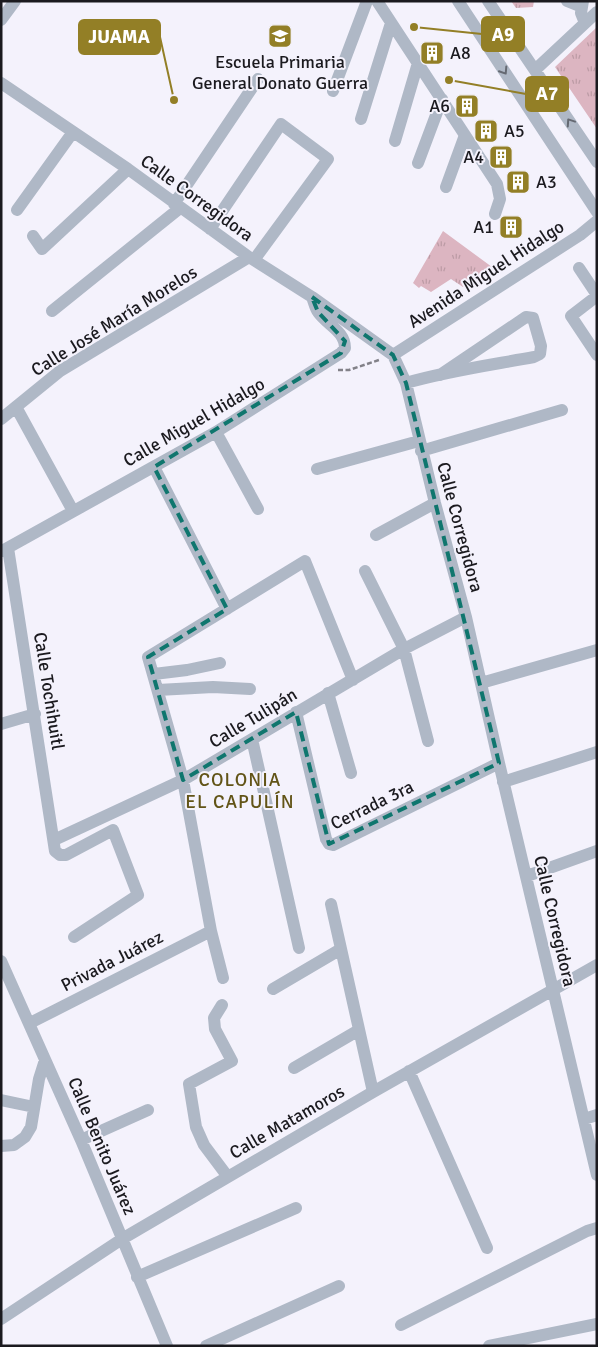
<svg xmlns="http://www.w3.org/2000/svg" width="598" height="1347" viewBox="0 0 598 1347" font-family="Signika,sans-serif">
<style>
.grass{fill:url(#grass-tufts)}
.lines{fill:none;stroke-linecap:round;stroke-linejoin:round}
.path{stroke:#828188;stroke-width:2.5;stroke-dasharray:5 2.5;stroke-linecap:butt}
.minor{stroke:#afb8c6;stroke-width:12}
.oneway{stroke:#656972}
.marked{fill:none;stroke:#0f766e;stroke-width:4;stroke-dasharray:10 6;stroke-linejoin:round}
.labels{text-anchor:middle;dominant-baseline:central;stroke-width:4;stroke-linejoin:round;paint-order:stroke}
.poi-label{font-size:18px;fill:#1b1a1f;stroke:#f4f2fc;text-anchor:start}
.street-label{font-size:18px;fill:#1b1a1f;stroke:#f4f2fc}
.neighbourhood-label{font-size:19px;letter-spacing:1px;fill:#625417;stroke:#f4f2fc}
.leader{fill:none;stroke:#937f26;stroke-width:2}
.callout-dot{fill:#937f26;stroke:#f4f2fc;stroke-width:2}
.callout{fill:#937f26;stroke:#937f26;stroke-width:2}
.callout-label{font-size:19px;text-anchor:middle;font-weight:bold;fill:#fff}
</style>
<defs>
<pattern id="grass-tufts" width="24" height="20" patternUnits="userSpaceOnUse" patternTransform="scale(1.25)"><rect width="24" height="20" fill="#dcb5c1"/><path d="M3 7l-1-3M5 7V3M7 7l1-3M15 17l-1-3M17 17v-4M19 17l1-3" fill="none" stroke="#bc9ba5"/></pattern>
</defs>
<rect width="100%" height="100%" fill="#f4f2fc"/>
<path class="grass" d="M511 1H534L533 7 516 8Z
M597 27V129L555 67Z
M443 231 492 267 463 287 451 279 431 292 421 286 419 288 413 283Z"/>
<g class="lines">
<path class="path" d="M338 370H349L379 360"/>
<path class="minor" d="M377 1 497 184 500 199 495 214
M458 1 597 212
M488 1 597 162
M567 1 582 7
M583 1 581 13 585 23
M1 20 15 1
M535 70 597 12
M1 83 128 169 249 257 312 297 393 355 406 383 435 503 466 617 499 763 597 1175
M333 91 367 1
M361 119 391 23
M395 141 418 63
M418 163 442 99
M446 187 465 135
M174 204 258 79
M17 210 73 132
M210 229 281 124 328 159 254 260
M33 236 42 249 128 169
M579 268 597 295
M597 296 571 316 597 355
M52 311 180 208
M393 355 580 235 597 221
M406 383C447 371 491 365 534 357L540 354 541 346 533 318 526 317 440 375
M16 407 73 511
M1 419 60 371 249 257
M216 432 258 509
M421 451 562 410
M154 467 227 609
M317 469 419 441
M376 535 435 503
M8 548 55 851 60 855H66L113 830 138 895 74 937
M2 551 216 432 341 353 345 348C345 331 327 325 318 312 315 308 314 302 312 297
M365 571 404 649 428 741
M154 674 187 670 220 663
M481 683 597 650
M158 690 213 687 250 689
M328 693 351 773
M296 712 326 839 329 844 333 845 499 763
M1 724 35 714
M252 739 299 948
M503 782 597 752
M54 840 183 780 404 649 466 617
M527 876 597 851
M331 904 373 1092
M1 961 81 1140 167 1346
M223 978 211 931 183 780 148 657 305 561 353 680
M273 989 341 949
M222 1005 214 1018 215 1029 232 1061 189 1084 196 1127 204 1145 228 1177
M30 1023 211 931
M294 1068 359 1030
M409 1071 487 1248
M1 1100 34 1107
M584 1119 597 1115
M81 1140 148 1110
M1 1146 14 1145 25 1137 31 1127 39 1079 45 1060
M137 1277 296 1208
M1 1319 122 1239 373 1092 597 965
M401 1325 587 1231 597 1228
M206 1346 339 1286
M489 1346 597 1324"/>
</g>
<defs><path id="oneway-chevron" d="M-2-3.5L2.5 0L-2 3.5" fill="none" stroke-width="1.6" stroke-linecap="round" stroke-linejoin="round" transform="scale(1.25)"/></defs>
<g class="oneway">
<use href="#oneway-chevron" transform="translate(504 71) rotate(57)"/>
<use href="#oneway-chevron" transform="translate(570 122) rotate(-124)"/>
</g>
<path class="marked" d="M312 297 393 355 406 383 499 763 329 844 296 712 183 780 148 657 227 609 154 467 341 353 345 341 318 312Z"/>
<defs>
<g id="school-square" transform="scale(1.25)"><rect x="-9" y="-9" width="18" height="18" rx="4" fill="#937f26" stroke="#f4f2fc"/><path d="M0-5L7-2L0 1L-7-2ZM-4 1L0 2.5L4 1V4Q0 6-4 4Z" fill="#fff"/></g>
<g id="building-square" transform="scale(1.25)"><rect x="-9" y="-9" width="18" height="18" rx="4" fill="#937f26" stroke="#f4f2fc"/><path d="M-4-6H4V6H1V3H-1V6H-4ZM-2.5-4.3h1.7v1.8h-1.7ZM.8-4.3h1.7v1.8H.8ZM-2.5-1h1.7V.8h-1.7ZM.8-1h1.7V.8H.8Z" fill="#fff"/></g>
</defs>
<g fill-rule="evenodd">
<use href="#school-square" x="280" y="36"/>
<use href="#building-square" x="432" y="53"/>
<use href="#building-square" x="467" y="106"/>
<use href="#building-square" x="486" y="131"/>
<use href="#building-square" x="501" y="157"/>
<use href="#building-square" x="518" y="182"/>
<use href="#building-square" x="511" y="227"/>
</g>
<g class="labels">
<g class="poi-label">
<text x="450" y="53">A8</text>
<text x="280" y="62" text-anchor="middle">Escuela Primaria<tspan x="280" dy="21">General Donato Guerra</tspan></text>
<text x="450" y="106" text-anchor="end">A6</text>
<text x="504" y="131">A5</text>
<text x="484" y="157" text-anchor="end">A4</text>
<text x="536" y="182">A3</text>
<text x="494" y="227" text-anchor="end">A1</text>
</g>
<g class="street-label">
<text transform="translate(197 198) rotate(36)">Calle Corregidora</text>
<text transform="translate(486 274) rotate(-33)">Avenida Miguel Hidalgo</text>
<text transform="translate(114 321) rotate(-32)">Calle José María Morelos</text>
<text transform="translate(194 422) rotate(-30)">Calle Miguel Hidalgo</text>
<text transform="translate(460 527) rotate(75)">Calle Corregidora</text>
<text transform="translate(49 691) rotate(81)">Calle Tochihuitl</text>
<text transform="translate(253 718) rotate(-31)">Calle Tulipán</text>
<text transform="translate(372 805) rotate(-26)">Cerrada 3ra</text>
<text transform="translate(555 921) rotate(77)">Calle Corregidora</text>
<text transform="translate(112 961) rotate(-27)">Privada Juárez</text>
<text transform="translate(287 1122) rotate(-30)">Calle Matamoros</text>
<text transform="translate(102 1146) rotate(67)">Calle Benito Juárez</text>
</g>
<g class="neighbourhood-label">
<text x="240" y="780">COLONIA<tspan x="240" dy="22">EL CAPULÍN</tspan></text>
</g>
</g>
<path class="leader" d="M414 27L482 34M174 100L160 37M449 80L526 94"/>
<g class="callout-dot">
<circle cx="414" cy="27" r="5"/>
<circle cx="174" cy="100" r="5"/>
<circle cx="449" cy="80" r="5"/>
</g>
<g class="callout">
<rect x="482" y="17" width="42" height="34" rx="5"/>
<rect x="79" y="20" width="81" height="34" rx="5"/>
<rect x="526" y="77" width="42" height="34" rx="5"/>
</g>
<g class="callout-label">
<text x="503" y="41">A9</text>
<text x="119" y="43">JUAMA</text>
<text x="547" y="100">A7</text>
</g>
<rect width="598" height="1347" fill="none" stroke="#1b1a1f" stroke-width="5"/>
</svg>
